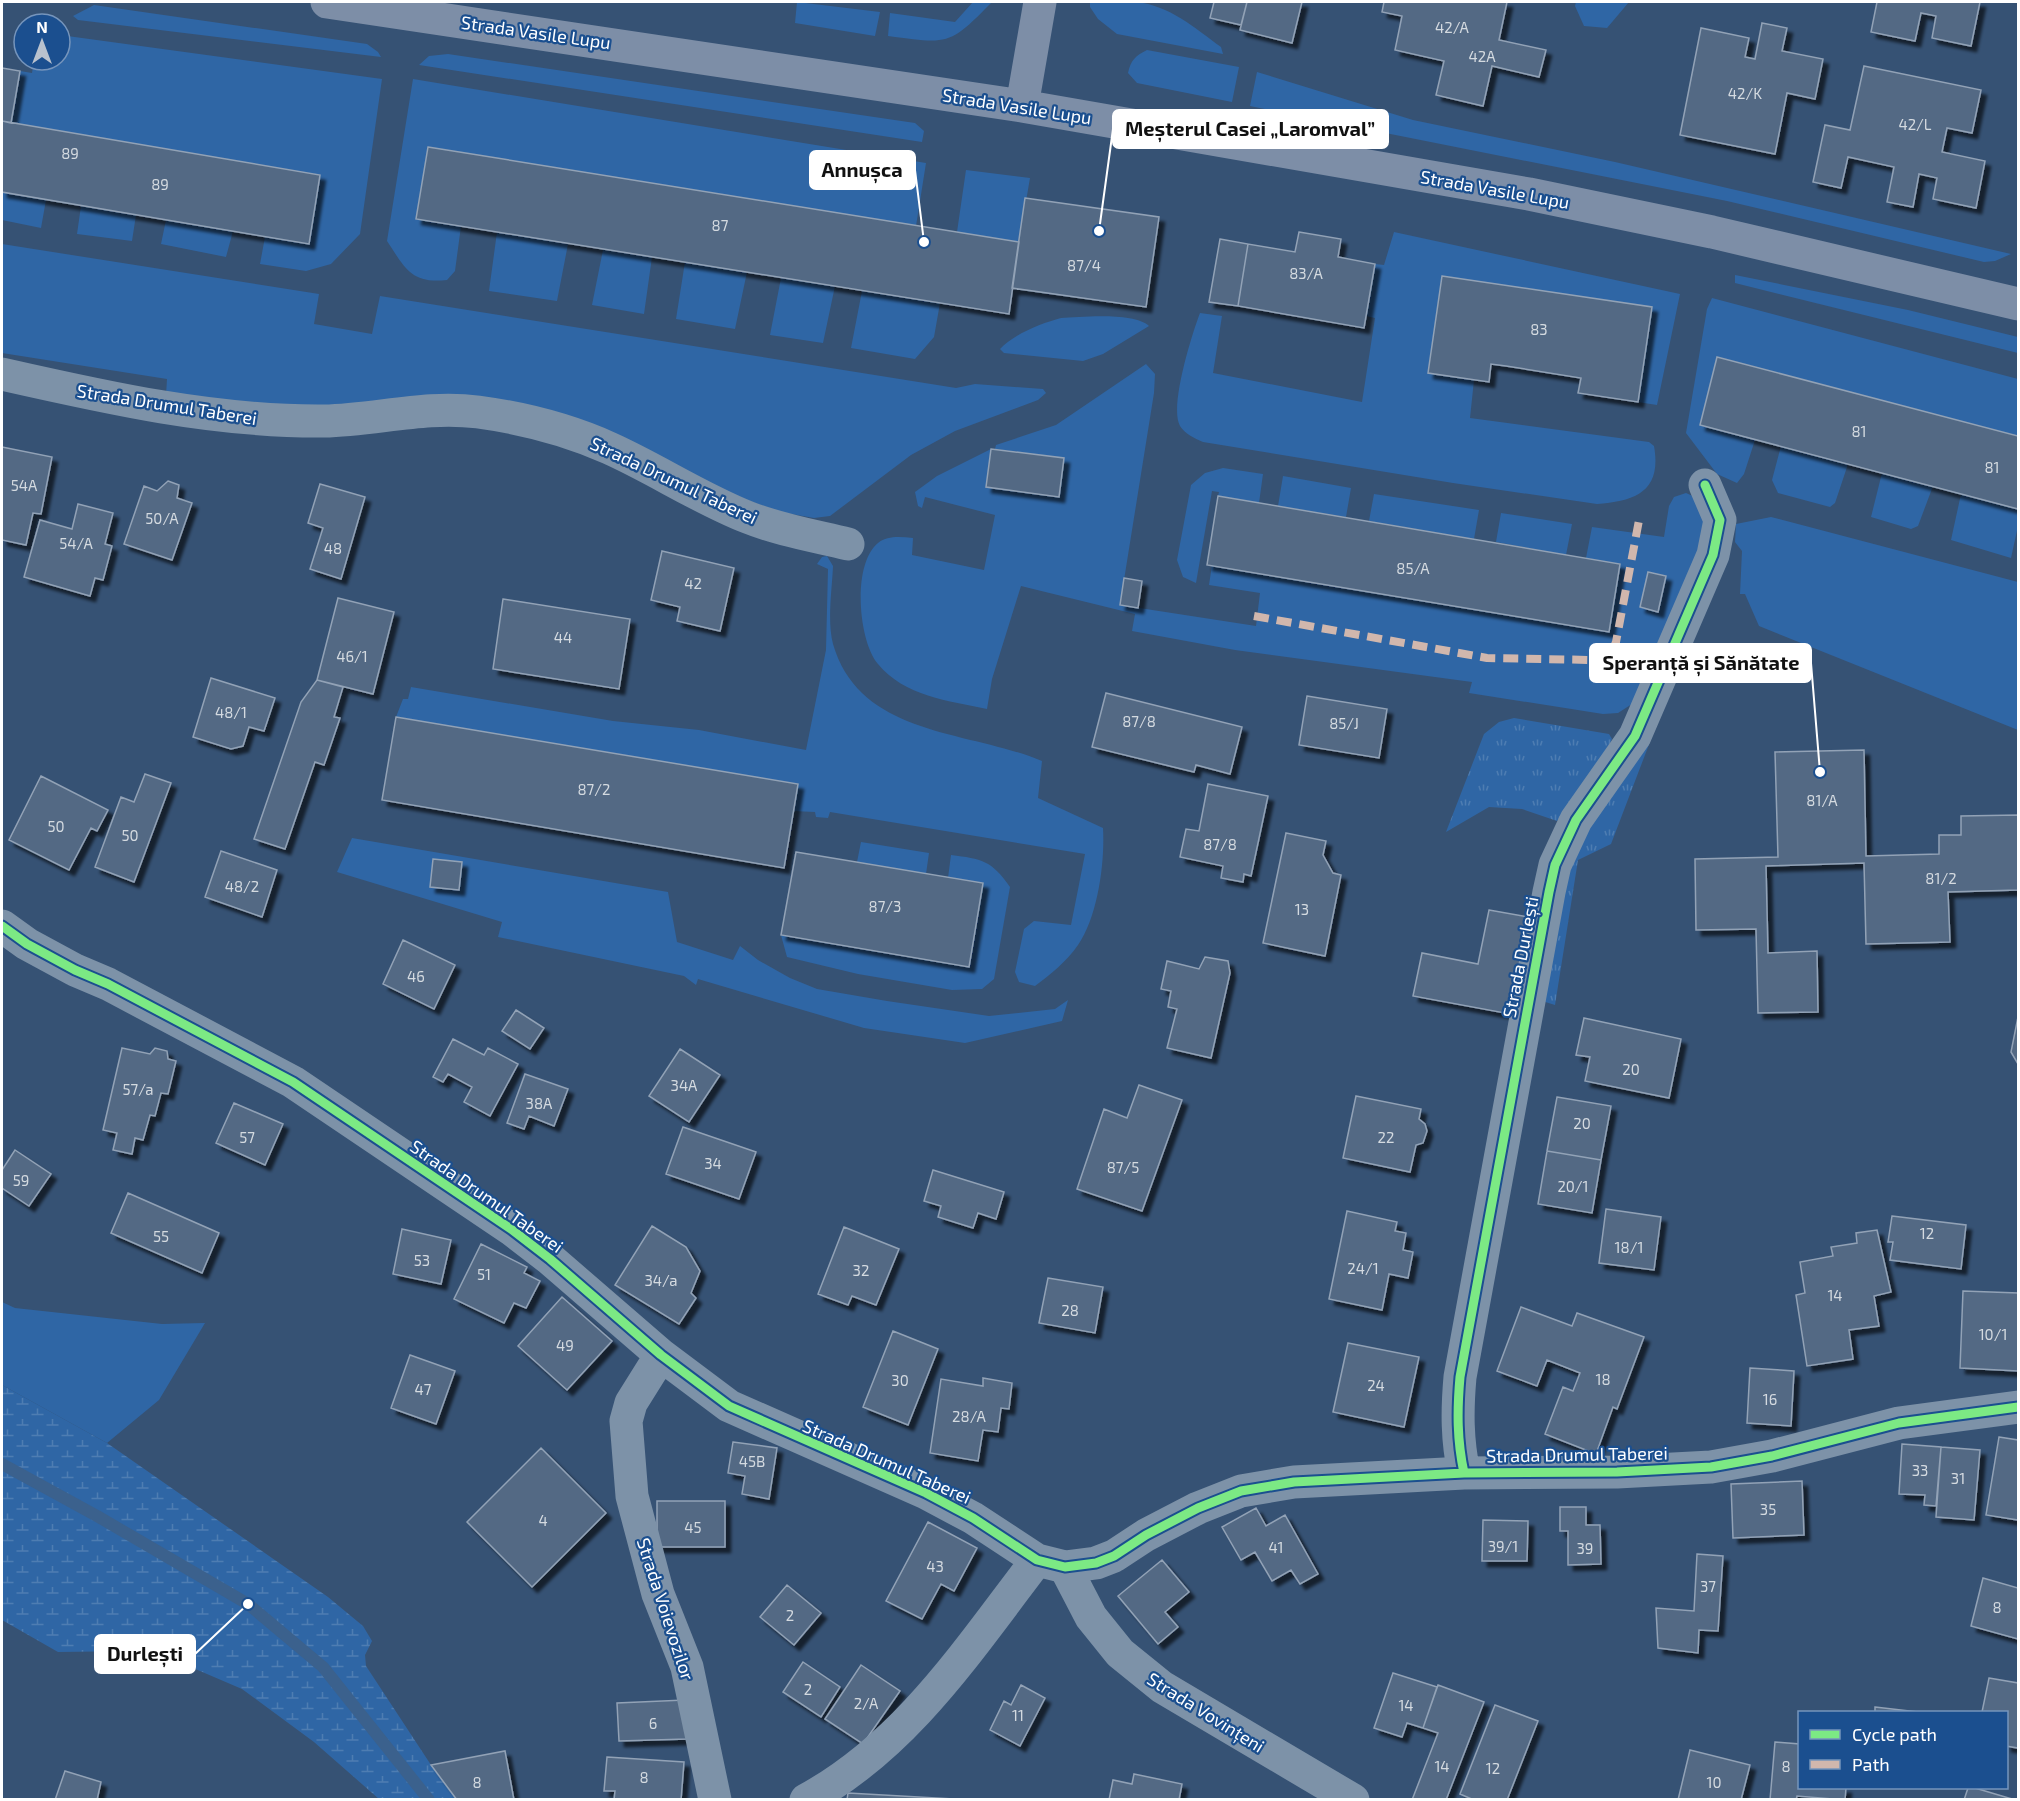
<svg xmlns="http://www.w3.org/2000/svg" width="2020" height="1801" viewBox="0 0 2020 1801" font-family="'Exo 2',sans-serif">
<style>
.grass{fill:url(#grass-tufts)}
.wetland{fill:url(#wetland-marsh)}
.green{fill:#2f66a5}
.lines{fill:none;stroke-linecap:round;stroke-linejoin:round}
.stream{stroke:#3b618d;stroke-width:12}
.building{fill:#526984;stroke:#92a2b6;stroke-width:1.5;filter:url(#shadow)}
.street{stroke:#7d92a8;stroke-width:33}
.primary{stroke:#7d8ea7;stroke-width:33}
.quiet{stroke:#d1b7ad;stroke-width:8;stroke-dasharray:15 8;stroke-linecap:butt}
.cycleway-casing{stroke:#1b4f8f;stroke-width:13}
.cycleway{stroke:#7ce984;stroke-width:9}
.labels{text-anchor:middle;dominant-baseline:central;stroke-width:4.5;stroke-linejoin:round;paint-order:stroke}
.number-label{font-size:15px;fill:#d4dae0}
.street-label{font-size:18px;fill:#fff;stroke:#1b4f8f}
.leader{fill:none;stroke:#fff;stroke-width:2}
.callout-dot{fill:#fff;stroke:#1b4f8f;stroke-width:2}
.callout{fill:#fff;stroke:#fff;stroke-width:2}
.callout-label{font-size:20px;text-anchor:middle;font-weight:bold;fill:#111}
</style>
<defs>
<pattern id="grass-tufts" width="24" height="20" patternUnits="userSpaceOnUse" patternTransform="scale(1.5)"><rect width="24" height="20" fill="#2f66a5"/><path d="M3 7l-1-3M5 7V3M7 7l1-3M15 17l-1-3M17 17v-4M19 17l1-3" fill="none" stroke="#4e7db2"/></pattern>
<pattern id="wetland-marsh" width="20" height="14" patternUnits="userSpaceOnUse" patternTransform="scale(1.5)"><rect width="20" height="14" fill="#2f66a5"/><path d="M1 5h8M5 5V1M11 12h8M15 12V8" fill="none" stroke="#4e7db2"/></pattern>
<filter id="shadow"><feDropShadow dx="5.5" dy="5.5" stdDeviation="1.5" flood-color="#0009"/></filter>
</defs>
<rect width="100%" height="100%" fill="#365274"/>
<path class="grass" d="M1706 595 1611 844 1578 860 1555 1005 1539 1000 1572 856Z
M1514 718 1609 734 1612 739 1596 774 1557 821 1522 809 1489 807 1446 832 1484 734 1499 722Z"/>
<path class="wetland" d="M2 1385 107 1443 328 1597 363 1626 372 1641 365 1655 366 1666 431 1765 457 1799H379L314 1742 242 1689 186 1665 132 1651 58 1652 2 1620Z"/>
<path class="green" d="M797 2 880 12 875 36 795 23Z
M973 2H992C949 46 949 44 888 36L890 13 955 22Z
M1090 2C1105 1 1121 0 1136 2 1169 5 1195 28 1221 47L1223 54 1117 34 1098 19 1090 7Z
M1576 2H1629L1607 28 1584 26 1575 6Z
M94 5 367 44 378 52 381 57 78 20 73 16Z
M60 35 382 79 360 234 331 264 306 271 260 264 265 237 309 243 320 175 11 123 20 71 32 73 34 60H60Z
M1147 50 1239 67 1232 102 1137 83 1128 73C1131 60 1135 56 1147 50Z
M448 54 915 123 924 131 922 142 419 65 429 56Z
M1257 72 1413 120 1615 162 2011 254 1995 261 1984 262 1727 201 1250 106Z
M413 79 926 163 916 226 428 148 416 219 461 226 455 271 447 280C411 284 405 268 387 241Z
M966 170 1030 178 1019 242 957 232Z
M2 192 46 200 41 228 2 220Z
M81 206 136 215 132 241 77 234Z
M166 220 233 231 226 257 161 244Z
M497 232 568 244 557 301 489 291Z
M1394 232 1680 294 1657 405 1638 402 1652 307 1442 276 1428 373 1474 380 1470 418 1649 442 1654 446C1662 491 1636 501 1597 504L1453 483 1203 442C1194 438 1185 434 1180 426 1169 407 1192 334 1200 313L1222 316 1213 373 1362 402 1375 318 1366 316 1375 264 1384 265Z
M2 244 319 294 314 324 372 334 380 296 956 388 975 384 1043 389 1046 393 1038 400 955 431 911 455 830 516 814 518 780 512 720 490 586 431 313 417 166 396 167 379 2 353Z
M603 250 652 257 644 314 592 305Z
M685 262 747 272 735 329 676 319Z
M1735 275 1908 310 2018 337V353L1735 283Z
M781 278 835 286 823 343 770 335Z
M862 291 940 303 934 337 915 359 851 348Z
M1712 298 2018 379V436L1718 357 1700 425 1755 440 1744 474 1737 483 1717 474 1686 433 1707 309Z
M1061 318C1082 317 1134 312 1149 326L1103 354 1083 361 1004 353 1000 349C1014 334 1042 323 1061 318Z
M1146 364 1155 374 1154 393 1120 605 1256 626 1260 593 1209 585 1212 565 1609 632 1620 564 1586 558 1592 527 1664 537 1669 506 1674 497 1686 493 1695 497 1711 535 1632 704 1618 713 1603 714 1469 693 1472 682 1235 650 1132 631 1135 614 1021 586 992 679 987 709C949 701 904 696 878 664 858 640 852 564 878 543 888 535 901 537 913 538L912 555 984 570 995 515 925 497 922 508 918 506 915 492 937 476 991 449 986 487 1058 497 1064 458 995 449 996 445 1056 425Z
M1781 446 1848 464 1835 503 1830 507 1778 493 1772 480Z
M1223 468 1263 474 1259 503 1218 496 1219 492 1212 491 1196 583 1183 577 1177 560 1191 485 1205 473Z
M1882 473 1933 486 1918 526 1911 529 1871 517Z
M1283 476 1351 488 1346 517 1278 506Z
M1374 494 1479 510 1474 539 1369 521Z
M1961 494 2018 509V526L2011 558 1951 540Z
M1501 513 1572 524 1566 555 1496 542Z
M1771 517 2018 582V730L1759 626 1745 594H1740L1742 551 1735 542 1736 524Z
M827 556 833 566C832 590 827 621 833 644 860 737 968 730 1042 761L1038 798 1103 828C1105 862 1098 916 1078 945 1066 962 1051 974 1035 986L1019 982 1015 972 1024 929 1034 921 1071 925 1085 854 830 812 828 818 816 817 815 812 793 811 797 784 396 717 403 699H408L411 687 613 721 699 730 806 750 826 650 828 569 817 564 822 557Z
M352 838 668 892 677 942 733 960 740 946 758 960 790 978 817 989 887 1001 989 1016 1055 1009 1068 1000 1062 1021 965 1043 864 1028 698 979 696 985 684 976 498 937 502 922 337 872Z
M861 842 929 853 926 874 857 862Z
M951 855C982 859 991 860 1010 887L994 979 982 989 952 990 858 974 787 957 781 935 968 967 948 878Z
M2 1302 15 1308 162 1324 205 1323 159 1400 107 1443 2 1385Z"/>
<g class="lines">
<path class="stream" d="M2 1464 97 1516 248 1604 323 1667 429 1800"/>
</g>
<path class="building" d="M1214 2H1247L1241 25 1210 18Z
M1247 2H1302L1292 43 1240 30Z
M1384 2H1507L1499 40 1546 50 1539 77 1492 66 1483 106 1436 95 1444 61 1395 50 1402 16 1382 12Z
M1877 2H1980L1971 46 1932 38 1936 16 1921 13 1915 41 1871 32Z
M1762 23 1787 28 1782 51 1823 59 1815 99 1787 93 1775 154 1680 135 1701 28 1749 38 1745 57 1755 59Z
M1864 66 1981 90 1972 133 1947 128 1942 152 1985 161 1976 208 1933 199 1937 178 1919 174 1913 207 1887 202 1894 167 1848 157 1841 188 1813 182 1825 125 1850 130Z
M2 68 20 71 11 123 2 121Z
M2 121 320 175 309 244 2 192Z
M428 147 1019 242 1009 314 416 219Z
M1025 198 1159 217 1146 307 1012 288Z
M1299 232 1341 239 1338 257 1375 264 1364 328 1238 306 1248 244 1295 252Z
M1220 239 1248 244 1238 306 1209 302Z
M1442 276 1652 307 1638 402 1578 393 1581 378 1506 366 1491 364 1489 382 1428 373Z
M1717 357 2018 436V509L1700 425Z
M2 447 52 457 41 514 33 513 26 545 2 540Z
M991 449 1064 458 1059 497 986 487Z
M168 481 179 485 177 498 192 503 172 560 124 544 144 486 157 491Z
M320 484 365 497 341 579 310 569 323 528 308 523Z
M1218 496 1620 564 1609 632 1207 565Z
M78 504 113 513 105 544 112 546 103 580 95 578 90 596 24 577 40 520 72 529Z
M662 551 734 568 720 631 677 621 680 607 651 600Z
M1648 572 1666 576 1658 612 1640 607Z
M1124 578 1142 581 1138 608 1120 605Z
M338 598 394 612 373 694 317 680Z
M503 599 630 619 619 689 493 669Z
M211 678 275 698 264 731 249 727 243 746 231 749 193 737Z
M317 680 343 687 334 717 340 718 324 765 315 762 285 849 254 839 301 702Z
M1106 693 1242 727 1230 774 1196 765 1194 772 1092 747Z
M1307 696 1387 709 1379 758 1299 745Z
M396 717 798 784 784 868 382 800Z
M1864 750 1866 856 1939 854V835H1961V816L2018 815V890L1948 892 1950 942 1866 944 1864 863 1766 866 1768 953 1817 951 1818 1012 1758 1013 1756 929 1696 930 1695 859 1778 857 1775 752Z
M145 774 171 783 134 882 95 867 121 797 134 802Z
M41 776 108 810 97 831 91 828 69 870 9 840Z
M1208 784 1268 796 1251 876 1244 874 1243 882 1221 878 1223 866 1180 857 1186 829 1199 831Z
M1286 833 1326 841 1323 855 1333 873 1341 875 1325 956 1263 943Z
M221 851 277 870 262 917 205 897Z
M796 852 983 883 969 967 781 935Z
M433 859 462 862 459 890 430 887Z
M1489 910 1528 917 1510 1014 1413 996 1422 953 1478 964Z
M403 940 455 965 434 1009 383 984Z
M1205 957 1228 961 1230 973 1211 1058 1167 1048 1177 1009 1168 1007 1171 991 1161 989 1167 961 1199 969Z
M516 1010 544 1028 530 1049 502 1031Z
M2018 1017V1064L2011 1052Z
M1584 1018 1681 1039 1669 1098 1585 1081 1590 1057 1576 1055Z
M453 1039 484 1055 488 1048 518 1064 490 1116 464 1102 472 1087 448 1074 443 1082 433 1077Z
M122 1048 150 1054 155 1048 167 1051 168 1059 176 1061 168 1094 161 1093 155 1116 150 1115 143 1140 135 1138 132 1154 113 1150 117 1133 103 1130Z
M680 1049 720 1075 689 1122 649 1096Z
M525 1074 568 1089 554 1126 529 1116 524 1129 507 1123Z
M1139 1085 1182 1100 1142 1211 1077 1189 1104 1109 1127 1118Z
M1356 1096 1421 1109 1419 1119 1425 1124 1427 1131 1423 1143 1416 1145 1410 1172 1343 1158Z
M1557 1097 1611 1106 1601 1160 1547 1151Z
M234 1103 283 1124 265 1165 216 1143Z
M683 1127 756 1152 739 1199 666 1174Z
M15 1150 51 1174 29 1206 2 1188V1170Z
M1547 1151 1601 1160 1592 1213 1538 1204Z
M933 1170 1004 1192 996 1219 978 1213 973 1228 938 1217 941 1206 924 1201Z
M128 1193 219 1233 202 1273 111 1233Z
M1606 1209 1661 1217 1654 1270 1599 1263Z
M1347 1211 1397 1222 1395 1231 1406 1233 1403 1250 1413 1252 1408 1278 1389 1274 1382 1310 1329 1299Z
M1892 1216 1966 1225 1961 1269 1890 1260 1893 1242H1888Z
M652 1226 686 1247 700 1271 691 1293 696 1298 679 1324 615 1285Z
M844 1227 899 1249 876 1305 852 1296 848 1305 818 1294Z
M402 1229 451 1240 441 1284 393 1274Z
M1877 1230 1891 1292 1874 1296 1879 1326 1849 1330 1853 1359 1807 1366 1796 1295 1805 1293 1800 1262 1833 1256 1831 1247 1857 1243 1856 1233Z
M481 1244 527 1267 524 1273 540 1281 526 1308 514 1303 504 1323 454 1299Z
M1048 1278 1103 1287 1095 1333 1039 1323Z
M1963 1291 2018 1293V1371L1960 1368Z
M562 1297 612 1341 567 1390 518 1346Z
M1521 1307 1572 1326 1577 1313 1644 1337 1617 1409 1613 1407 1596 1454 1545 1434 1563 1387 1573 1391 1580 1373 1547 1360 1537 1386 1497 1371Z
M893 1331 938 1349 908 1425 863 1407Z
M1348 1343 1419 1357 1404 1427 1333 1412Z
M410 1355 455 1371 436 1424 391 1408Z
M1750 1368 1794 1371 1791 1426 1747 1423Z
M983 1378 1012 1383 1009 1409 1001 1408 998 1432 983 1430 978 1461 930 1453 941 1379 983 1386Z
M1999 1437 2018 1440V1520L1986 1515Z
M733 1442 777 1448 769 1499 742 1494 745 1476 728 1473Z
M1902 1444 1941 1447 1936 1506 1924 1505 1925 1495 1899 1494Z
M1941 1447 1980 1450 1974 1520 1936 1517Z
M541 1448 606 1513 532 1587 467 1522Z
M1802 1481 1804 1535 1733 1538 1731 1484Z
M657 1501H725V1547H657Z
M1560 1507H1586V1525H1600L1601 1564 1568 1565V1531H1560Z
M1256 1508 1266 1526 1285 1515 1318 1574 1300 1584 1291 1570 1272 1581 1255 1552 1241 1560 1222 1527Z
M1483 1520 1528 1521 1527 1561H1482Z
M928 1522 977 1548 954 1591 941 1584 922 1619 886 1601Z
M1697 1554 1723 1556 1718 1631 1699 1630 1698 1653 1658 1648 1656 1608 1694 1611Z
M1162 1560 1189 1592 1165 1612 1178 1627 1158 1644 1118 1596Z
M1983 1578 2018 1588V1639L1971 1626Z
M787 1585 821 1613 794 1645 760 1617Z
M803 1662 840 1687 821 1717 783 1692Z
M861 1665 900 1691 863 1744 825 1719Z
M1393 1673 1437 1687 1423 1728 1407 1723 1402 1737 1374 1728Z
M1989 1678 2018 1683V1748L2006 1746V1712H1982Z
M1021 1685 1045 1698 1020 1746 990 1730 1004 1701 1011 1705Z
M1438 1685 1484 1702 1446 1800H1412L1438 1733 1423 1728Z
M685 1700 687 1739 619 1741 617 1703Z
M1495 1705 1538 1721 1507 1800H1474L1460 1794Z
M1875 1707 1918 1712H1875Z
M1775 1742 1800 1744V1788H1846L1845 1800 1797 1796 1796 1800H1770Z
M1690 1750 1750 1765 1741 1800H1678Z
M505 1751 514 1800H457L431 1765Z
M607 1757 684 1762 681 1800H614L615 1791H604Z
M65 1771 101 1782 97 1800H55Z
M1134 1774 1182 1784 1179 1800H1109L1113 1780 1132 1784Z
M1968 1788H1975L2012 1799 1964 1800Z
M848 1793 954 1799 847 1800Z"/>
<g class="lines">
<path class="street" d="M2 374C108 398 215 422 324 421 376 420 426 405 478 412 522 418 569 430 609 448 656 469 699 498 747 517 779 530 815 536 848 544
M2 926 27 944 75 970 108 984 293 1082 511 1229 550 1259 661 1355 729 1406 926 1493 973 1518 1037 1560 1065 1567 1096 1563 1114 1556 1146 1535 1198 1508 1241 1491 1294 1482 1464 1473 1617 1472 1711 1467 1772 1456 1899 1423 2018 1407
M661 1355 631 1403 626 1421 632 1496 658 1594 687 1667 715 1800
M1464 1473C1457 1440 1457 1411 1460 1377L1549 892 1555 865 1576 820 1635 736 1713 555 1720 520 1705 485
M1065 1567 1091 1617 1120 1653 1162 1687 1353 1800
M806 1800C907 1745 969 1648 1037 1560"/>
<path class="primary" d="M327 2 1022 106 1529 194 1712 232 2018 304
M1022 106 1040 2"/>
<path class="quiet" d="M1254 616 1487 658 1593 660 1610 657 1616 642 1640 515"/>
<g class="cycleway-casing">
<path id="cycleway" d="M2 926 27 944 75 970 108 984 293 1082 511 1229 550 1259 661 1355 729 1406 926 1493 973 1518 1037 1560 1065 1567 1096 1563 1114 1556 1146 1535 1198 1508 1241 1491 1294 1482 1464 1473 1617 1472 1711 1467 1772 1456 1899 1423 2018 1407
M1464 1473C1457 1440 1457 1411 1460 1377L1549 892 1555 865 1576 820 1635 736 1713 555 1720 520 1705 485"/>
</g>
<use href="#cycleway" class="cycleway"/>
</g>
<g class="labels">
<g class="number-label">
<text x="1452" y="27">42/A</text>
<text x="1482" y="56">42A</text>
<text x="1745" y="93">42/K</text>
<text x="1915" y="124">42/L</text>
<text x="70" y="153">89</text>
<text x="160" y="184">89</text>
<text x="720" y="225">87</text>
<text x="1084" y="265">87/4</text>
<text x="1306" y="273">83/A</text>
<text x="1539" y="329">83</text>
<text x="1859" y="431">81</text>
<text x="1992" y="467">81</text>
<text x="24" y="485">54A</text>
<text x="162" y="518">50/A</text>
<text x="76" y="543">54/A</text>
<text x="333" y="548">48</text>
<text x="1413" y="568">85/A</text>
<text x="693" y="583">42</text>
<text x="563" y="637">44</text>
<text x="352" y="656">46/1</text>
<text x="231" y="712">48/1</text>
<text x="1139" y="721">87/8</text>
<text x="1344" y="723">85/J</text>
<text x="594" y="789">87/2</text>
<text x="1822" y="800">81/A</text>
<text x="56" y="826">50</text>
<text x="130" y="835">50</text>
<text x="1220" y="844">87/8</text>
<text x="1941" y="878">81/2</text>
<text x="242" y="886">48/2</text>
<text x="885" y="906">87/3</text>
<text x="1302" y="909">13</text>
<text x="416" y="976">46</text>
<text x="1631" y="1069">20</text>
<text x="684" y="1085">34A</text>
<text x="138" y="1089">57/a</text>
<text x="539" y="1103">38A</text>
<text x="1582" y="1123">20</text>
<text x="247" y="1137">57</text>
<text x="1386" y="1137">22</text>
<text x="713" y="1163">34</text>
<text x="1123" y="1167">87/5</text>
<text x="21" y="1180">59</text>
<text x="1573" y="1186">20/1</text>
<text x="1927" y="1233">12</text>
<text x="161" y="1236">55</text>
<text x="1629" y="1247">18/1</text>
<text x="422" y="1260">53</text>
<text x="1363" y="1268">24/1</text>
<text x="861" y="1270">32</text>
<text x="484" y="1274">51</text>
<text x="661" y="1280">34/a</text>
<text x="1835" y="1295">14</text>
<text x="1070" y="1310">28</text>
<text x="1993" y="1334">10/1</text>
<text x="565" y="1345">49</text>
<text x="1603" y="1379">18</text>
<text x="900" y="1380">30</text>
<text x="1376" y="1385">24</text>
<text x="423" y="1389">47</text>
<text x="1770" y="1399">16</text>
<text x="969" y="1416">28/A</text>
<text x="752" y="1461">45B</text>
<text x="1920" y="1470">33</text>
<text x="1958" y="1478">31</text>
<text x="1768" y="1509">35</text>
<text x="543" y="1520">4</text>
<text x="693" y="1527">45</text>
<text x="1503" y="1546">39/1</text>
<text x="1276" y="1547">41</text>
<text x="1585" y="1548">39</text>
<text x="935" y="1566">43</text>
<text x="1708" y="1586">37</text>
<text x="1997" y="1607">8</text>
<text x="790" y="1615">2</text>
<text x="808" y="1689">2</text>
<text x="866" y="1703">2/A</text>
<text x="1406" y="1705">14</text>
<text x="1018" y="1715">11</text>
<text x="653" y="1723">6</text>
<text x="1442" y="1766">14</text>
<text x="1786" y="1766">8</text>
<text x="1493" y="1768">12</text>
<text x="644" y="1777">8</text>
<text x="477" y="1782">8</text>
<text x="1714" y="1782">10</text>
</g>
<g class="street-label">
<text transform="translate(536 32) rotate(8)">Strada Vasile Lupu</text>
<text transform="translate(1017 106) rotate(9)">Strada Vasile Lupu</text>
<text transform="translate(1495 189) rotate(10)">Strada Vasile Lupu</text>
<text transform="translate(167 404) rotate(9)">Strada Drumul Taberei</text>
<text transform="translate(674 480) rotate(25)">Strada Drumul Taberei</text>
<text transform="translate(1520 957) rotate(-79)">Strada Durlești</text>
<text transform="translate(487 1196) rotate(35)">Strada Drumul Taberei</text>
<text transform="translate(1577 1454) rotate(-1)">Strada Drumul Taberei</text>
<text transform="translate(887 1461) rotate(24)">Strada Drumul Taberei</text>
<text transform="translate(666 1609) rotate(72)">Strada Voievozilor</text>
<text transform="translate(1206 1712) rotate(32)">Strada Vovințeni</text>
</g>
</g>
<path class="leader" d="M1099 231L1113 129M924 242L915 170M1820 772L1811 663M248 1604L195 1654"/>
<g class="callout-dot">
<circle cx="1099" cy="231" r="6"/>
<circle cx="924" cy="242" r="6"/>
<circle cx="1820" cy="772" r="6"/>
<circle cx="248" cy="1604" r="6"/>
</g>
<g class="callout">
<rect x="1113" y="110" width="275" height="38" rx="6"/>
<rect x="810" y="151" width="105" height="38" rx="6"/>
<rect x="1590" y="644" width="221" height="38" rx="6"/>
<rect x="95" y="1635" width="100" height="38" rx="6"/>
</g>
<g class="callout-label">
<text x="1250" y="136">Meșterul Casei „Laromval”</text>
<text x="862" y="177">Annușca</text>
<text x="1701" y="670">Speranță și Sănătate</text>
<text x="145" y="1661">Durlești</text>
</g>
<rect width="2020" height="1801" fill="none" stroke="#ffffff" stroke-width="6"/>
<rect x="1798" y="1711" width="210" height="78" fill="#1b4f8f" stroke="#7695bc" stroke-width="1.5"/>
<rect x="1810" y="1730" width="30" height="9" fill="#7ce984" stroke="#7695bc" stroke-width="1.5"/>
<text x="1852" y="1741" font-size="18" fill="#ffffff">Cycle path</text>
<rect x="1810" y="1760" width="30" height="9" fill="#d1b7ad" stroke="#7695bc" stroke-width="1.5"/>
<text x="1852" y="1771" font-size="18" fill="#ffffff">Path</text>
<g transform="translate(42 42)"><circle r="28" fill="#1b4f8f" stroke="#7695bc" stroke-width="1.5"/>
<path d="M0-4.5L10 22L0 15L-10 22Z" fill="#b9c2ce"/>
<text y="-9" font-size="16" font-weight="bold" text-anchor="middle" fill="#ffffff">N</text>
</g>
</svg>
